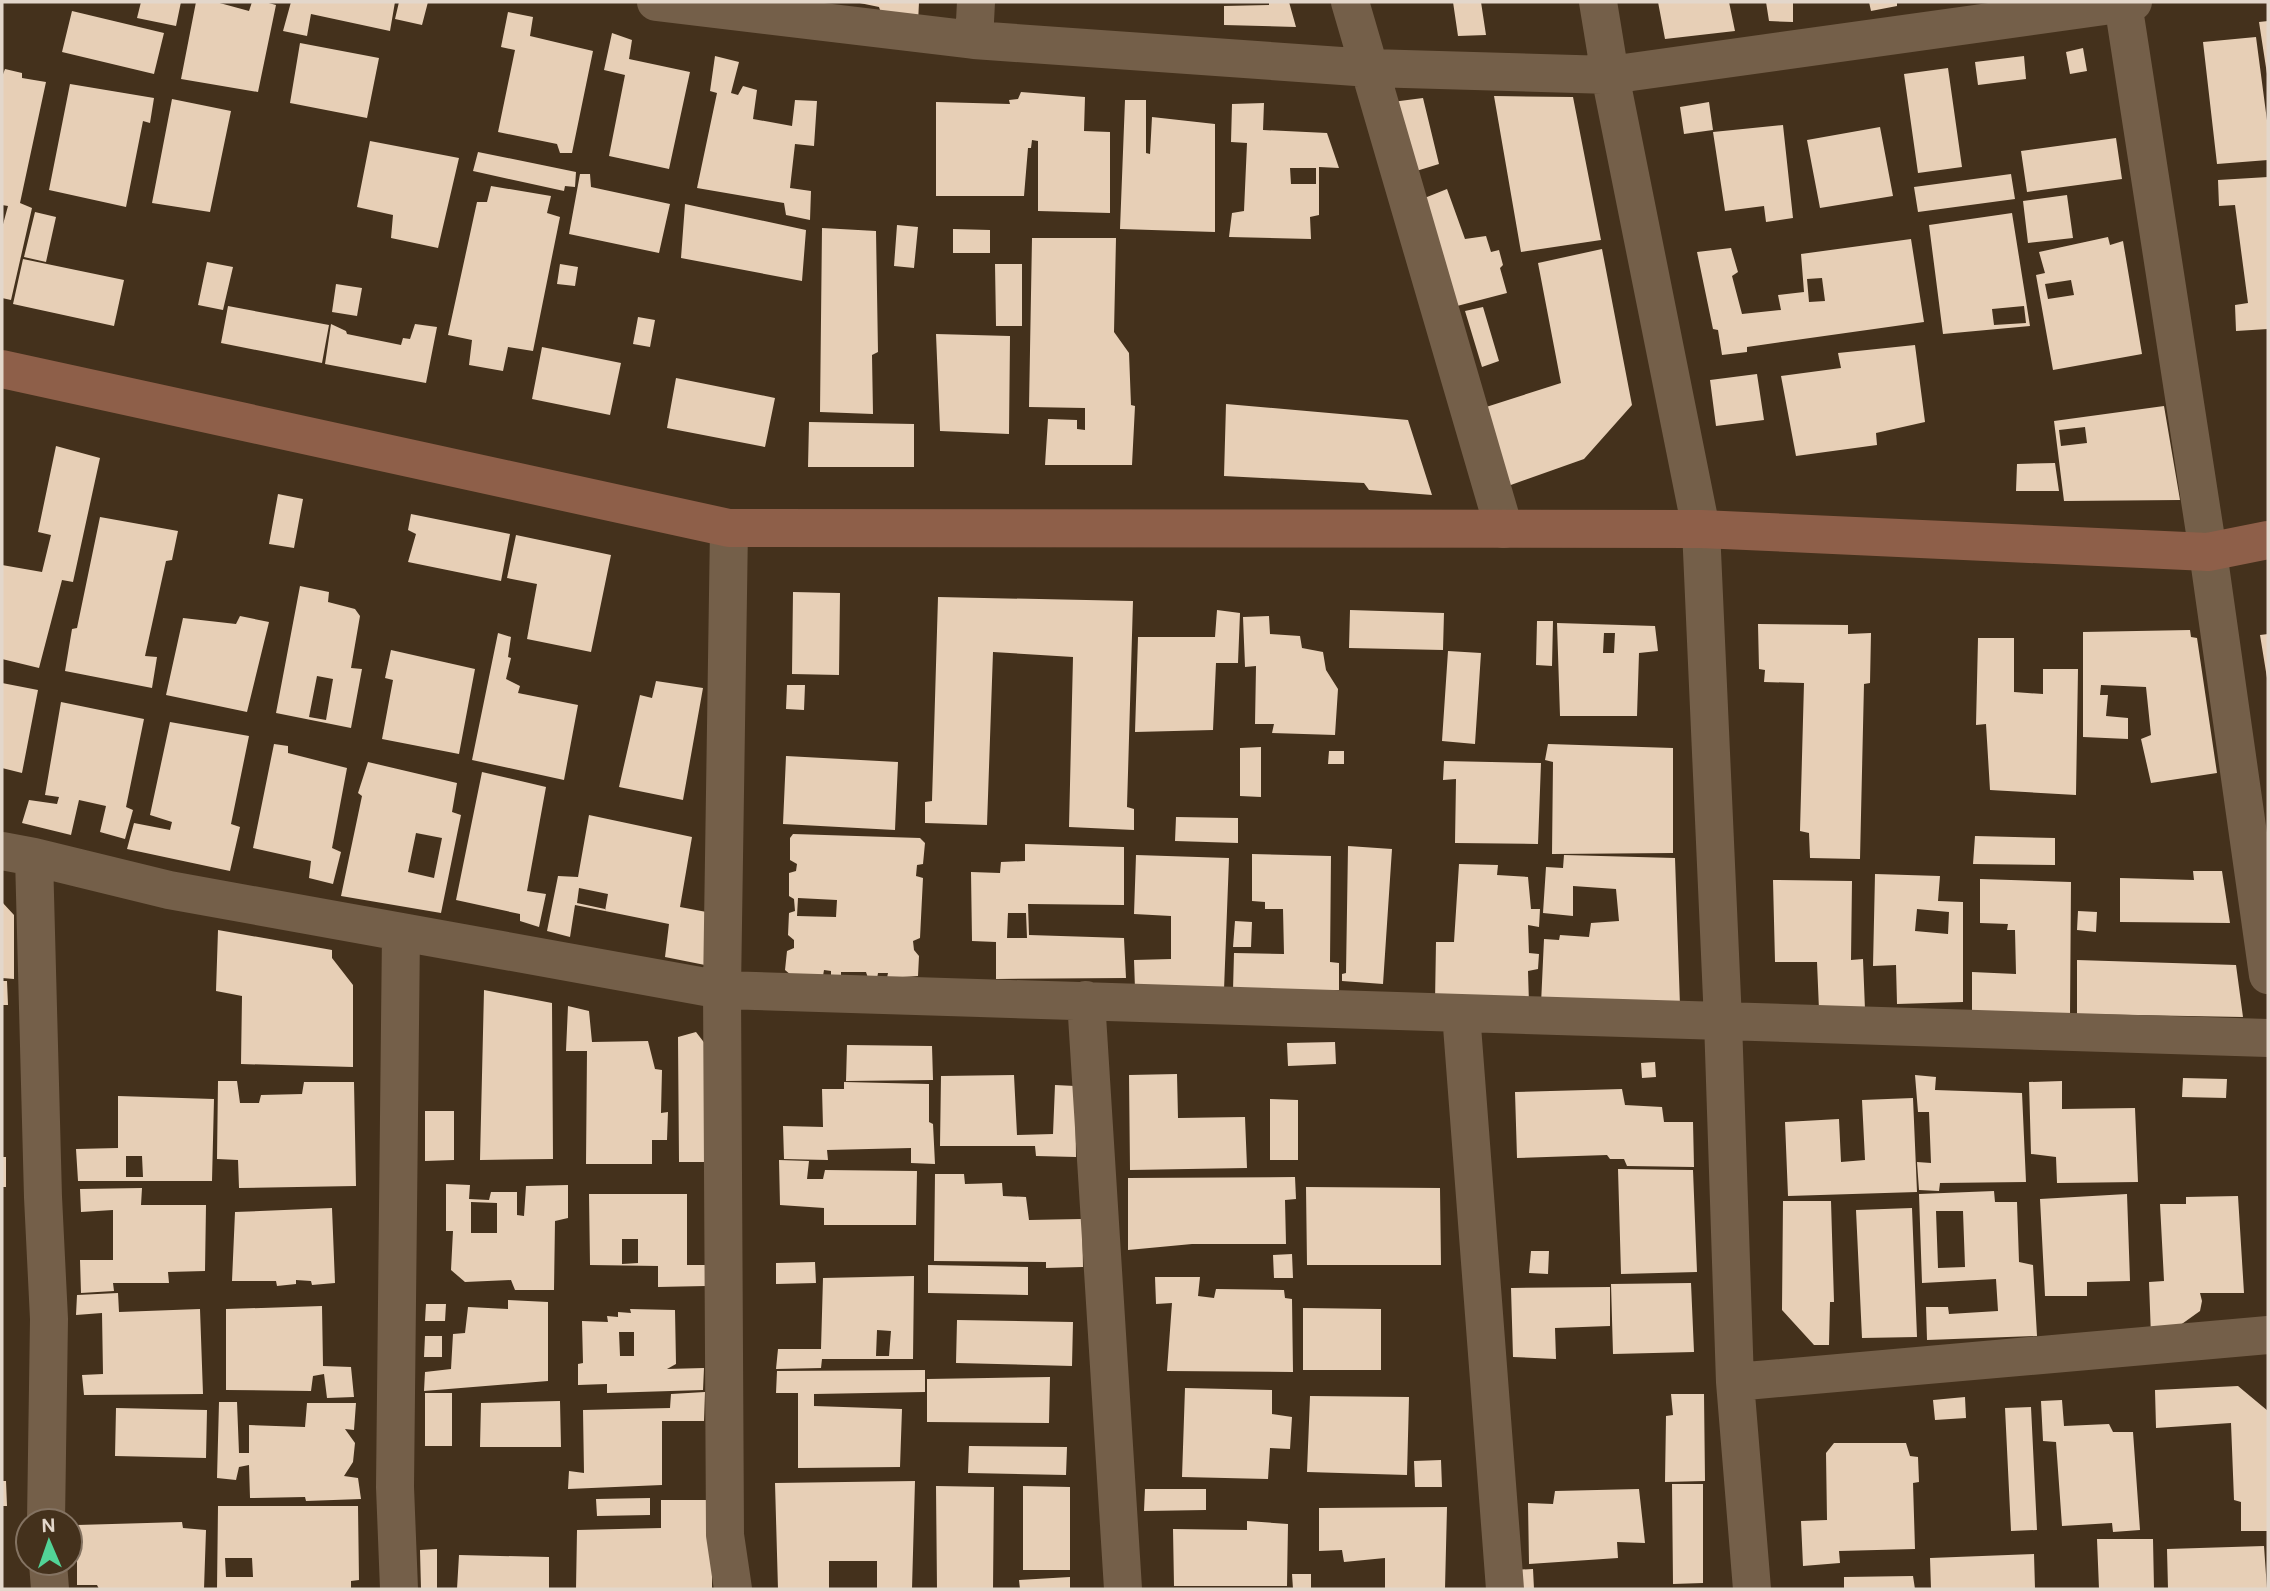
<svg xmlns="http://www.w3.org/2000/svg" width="2270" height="1591" viewBox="0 0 2270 1591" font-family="'DM Sans',sans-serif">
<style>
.building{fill:#e7cfb6;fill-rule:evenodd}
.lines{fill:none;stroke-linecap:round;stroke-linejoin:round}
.street{stroke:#745f49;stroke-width:38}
.secondary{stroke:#8e5f49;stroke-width:38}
</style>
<rect width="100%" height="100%" fill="#44311c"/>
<path class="building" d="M141 2H181L176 26 137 18Z
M196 2H216L249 11 252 2H265L276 5 258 92 181 79Z
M291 2H395L390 31 311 14 307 36 283 31Z
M399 2H428L422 25 395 19Z
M855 2H919L918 23 881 13 879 7Z
M1269 2H1289L1296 27 1224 25V6L1269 5Z
M1453 2H1481L1486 35 1458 36Z
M1658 2H1729L1735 31 1665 39Z
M1766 2H1793V22L1769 21Z
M1869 2H1897V6L1871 11Z
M72 11 164 33 154 74 62 52Z
M508 12 533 17 530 36 593 51 572 153H560L557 144 498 132 515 50 501 47Z
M2268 21V74H2267L2259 22Z
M612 33 632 40 629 59 690 72 669 169 609 156 625 75 604 70Z
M2256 37 2268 128V160L2217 164 2203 42Z
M300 43 379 58 367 118 290 103Z
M2083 48 2087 71 2070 74 2066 52Z
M715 56 739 62 731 93 738 95 743 86 757 90 753 119 792 126 795 100 817 101 814 146 795 144 790 188 811 191 810 220 786 215 784 203 697 188 717 93 710 91Z
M2024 56 2026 79 1978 85 1975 62Z
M1948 68 1962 167 1918 173 1904 74Z
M5 69 22 73V78L46 82 20 203 32 208 11 300 2 298V228L8 206 2 205V77Z
M70 84 154 98 150 123 143 121 126 207 49 190Z
M1021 92 1085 97 1084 131 1110 132V213L1038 211V141L1032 140 1031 148H1028L1024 196H936V102L1010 104 1009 100 1018 99Z
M1494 96 1573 97 1601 240 1521 252Z
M1423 98 1439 164 1413 172 1392 102Z
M172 99 231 111 210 212 152 203Z
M1125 100H1146V153L1150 154 1152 117 1215 124V232L1120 229Z
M1709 102 1713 130 1684 134 1680 107Z
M1264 103 1263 130 1327 133 1339 168 1319 167V215L1310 217 1311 239 1229 237 1232 213 1244 211 1247 143 1231 142 1232 104ZM1290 168H1316V184H1291Z
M1783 125 1793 218 1766 222 1764 206 1725 211 1713 132Z
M1880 127 1893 196 1820 208 1807 140Z
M2116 138 2122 179 2027 192 2021 151Z
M370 141 459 158 438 248 391 238 393 215 357 207Z
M478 152 576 172 575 187 565 186 564 191 473 171Z
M580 174H590L591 187 670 204 659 253 569 234Z
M2011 174 2015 199 1918 212 1914 187Z
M2268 177V329L2236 331 2235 305 2248 303 2235 205 2219 206 2218 180Z
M491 186 551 196 547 213 560 217 533 351 508 347 503 371 469 365 472 340 448 335 477 202H487Z
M1447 189 1465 239 1486 236 1491 252 1499 250 1503 265 1500 268 1507 293 1457 306 1422 199Z
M2067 195 2073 238 2028 243 2023 201Z
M685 204 806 230 802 281 681 258Z
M35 212 56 217 46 262 24 257Z
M2012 213 2030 326 1943 334 1929 225ZM2024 306 2026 323 1994 325 1992 309Z
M897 225 918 227 914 268 894 266Z
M822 228 876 231 878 352 872 355 873 414 820 412Z
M953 229 990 230V253H953Z
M2108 237 2110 245 2123 241 2142 354 2053 370 2036 275 2045 273 2039 252ZM2071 280 2074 295 2048 299 2045 284Z
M1032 238H1116L1114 332 1129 353 1131 405 1135 406 1132 465H1045L1048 419 1077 420V429L1085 430V408L1029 407Z
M1911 239 1924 322 1747 347V352L1722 355 1718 330 1713 329 1697 252 1731 248 1738 272 1732 276 1742 314 1781 310 1778 295 1804 292 1801 254ZM1822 278 1825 301 1809 302 1807 279Z
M1602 249 1632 405 1584 459 1508 486 1483 408 1561 383 1538 263Z
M23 259 124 280 114 326 13 304Z
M207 262 233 267 223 310 198 305Z
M560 264 578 267 575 286 557 284Z
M995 264H1022V326H996Z
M336 284 362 288 357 316 332 312Z
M228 306 329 325 322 363 221 343Z
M1483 307 1499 361 1482 367 1465 311Z
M638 317 655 320 650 347 633 344Z
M331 324 346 331 347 334 401 345 403 338 410 339 415 324 437 327 426 383 325 364Z
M936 334 1010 336 1009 434 940 431Z
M1915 345 1925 422 1876 433 1877 445 1796 456 1781 376 1841 368 1838 353Z
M542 347 621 363 610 415 532 399Z
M1757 374 1764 420 1716 426 1710 380Z
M676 378 775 398 765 447 667 428Z
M1226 404 1408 420 1432 495 1369 490 1364 483 1224 476Z
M2164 406 2180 500 2064 501 2054 421ZM2085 427 2087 443 2061 446 2059 430Z
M809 422 914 424V467H808Z
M56 446 100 458 73 582 62 580 39 668 2 659V565L42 572 51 535 38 532Z
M2055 463 2059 491H2016L2017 464Z
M278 494 303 499 294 548 269 544Z
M411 514 510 534 501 581 408 562 416 534 408 530Z
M100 517 178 531 172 560 166 561 145 656 157 657 152 688 65 671 72 629 77 628Z
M516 535 611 555 591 652 527 639 537 584 507 578Z
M300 586 329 592 328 602 355 609 360 616 351 668 362 669 351 728 276 713ZM317 676 333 679 326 720 309 717Z
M793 592 840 593 839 675 792 674Z
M938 597 1133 601 1127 807 1134 809V830L1069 827 1073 657 993 652 987 825 925 823V802L932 801Z
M1217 610 1240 613 1238 663H1216L1213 730 1135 732 1138 637H1215Z
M1350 610 1444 613 1443 650 1349 648Z
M240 616 269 622 247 712 166 695 183 618 236 624Z
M1269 616 1270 634 1300 636 1302 648 1323 652 1326 670 1338 689 1335 735 1272 733 1274 724H1255L1256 666 1245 667 1243 617Z
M1537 621H1553L1552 666 1536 665Z
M1557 623 1655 626 1658 651 1639 653 1637 716H1560ZM1604 633H1615L1614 653H1603Z
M1758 624 1848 625V634L1871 633 1870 683 1864 684 1860 859 1810 858 1809 833 1800 831 1804 683 1764 682 1765 670 1759 669Z
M2190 630 2191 637 2197 638 2217 773 2151 783 2141 739 2151 735 2146 687 2101 685 2100 695H2108L2106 716 2128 718V739L2083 737V632Z
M498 633 511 637 508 657 511 658 506 679 520 686 518 693 578 705 564 780 472 760Z
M2268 634V678H2267L2260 635Z
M1978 638H2014V692L2043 694V669H2078L2076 795 1990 790 1986 724 1976 725Z
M391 650 475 669 459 754 382 739 393 680 385 678Z
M1448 651 1481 653 1475 744 1442 741Z
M656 681 703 688 683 800 619 787 640 695 652 698Z
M2 683 38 690 22 773 2 768Z
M787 685H805L804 710 786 709Z
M61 702 144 719 126 807 133 810 125 839 100 832 106 806 79 800 71 835 22 823 29 800 57 804 59 797 45 795Z
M170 722 249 736 231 824 240 827 230 871 127 849 134 823 170 830 172 822 150 815Z
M274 744 288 746V753L347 768 332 848 341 852 333 884 309 878 311 861 253 848Z
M1548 744 1673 748V853L1552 854 1553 762 1545 760Z
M1261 747V797L1240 796V748Z
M1329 751H1344V764H1328Z
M786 756 898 762 895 830 783 824Z
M1444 761 1541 763 1538 844 1455 843 1456 779 1443 780Z
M368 762 457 783 452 812 461 815 441 913 341 896 362 796 358 793ZM416 833 442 838 434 878 408 872Z
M482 772 546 787 527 891 546 894 539 927 520 921V914L456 900Z
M589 815 692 837 680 907 717 914 715 967 665 957 669 924 605 911 608 894 579 888 577 903 605 909V911L575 905 570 937 547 931 558 876 578 877Z
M1176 817 1238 818V843L1175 841Z
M793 834 920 838 925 843 923 864 917 865 916 876 923 878 920 938 913 941 914 950 919 956 918 976 887 978 888 973H878L877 979 868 978 866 972H841V977H831V971L824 970 823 976 791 975 785 970 787 951 794 948V940L788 935 789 913 795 911 794 899 789 896V873L796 871 797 864 790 860V838ZM798 898 837 900 836 917 797 916Z
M1975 836 2055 838V865L1973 864Z
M1025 844 1124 847V905L1028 904 1029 935 1124 938 1126 978 996 979V942L972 941 971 872 1000 873 1001 862 1025 861ZM1008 913H1026L1027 938H1007Z
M1348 846 1392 849 1383 984 1342 981V974L1346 973Z
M1252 854 1331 856 1330 962 1339 963V990H1233L1234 953 1284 954 1283 909H1265V902L1252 901Z
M1136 855 1229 858 1224 990 1135 989 1134 960 1171 959V916L1134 914Z
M1564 855 1675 858 1680 1006 1541 1004 1544 939 1559 940 1560 935 1589 937 1591 923 1619 921 1616 889 1573 886V916L1543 913 1546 867 1563 868Z
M1459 864 1498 865 1497 875 1528 877 1531 909H1540L1539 927 1528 925 1529 953 1539 954 1538 969 1528 971 1529 1004 1435 1002 1436 942H1454Z
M2193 871H2222L2230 923 2120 922V878L2194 880Z
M1875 874 1940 876 1938 901 1963 902V1002L1897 1004 1896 965 1873 966ZM1917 909 1949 912 1948 934 1915 931Z
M1980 879 2071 882 2070 1016 1972 1011V972L2016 974 2015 930H2007L2008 924 1980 923Z
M1773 880 1852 881 1851 960 1863 959 1865 1010H1819L1817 962H1775Z
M2 902 14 915V979L2 978Z
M2078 911 2097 912 2096 932 2077 930Z
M1235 921 1252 922 1251 947H1233Z
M218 930 332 950V958L353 985V1067L241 1064 242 996 216 991Z
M2077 960 2236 965 2243 1017 2077 1014Z
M2 981H7L8 1005H2Z
M484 990 552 1003 553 1159 480 1160Z
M568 1006 589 1011 592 1042 648 1041 655 1069 662 1070 661 1113 668 1112 667 1140H652V1164H586L587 1051H566Z
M696 1032 716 1058 717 1162H679L678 1037Z
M1335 1042 1336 1064 1288 1066 1287 1043Z
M847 1045 932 1046 933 1080 846 1081Z
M1655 1062 1656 1077 1642 1078 1641 1063Z
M1177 1074 1178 1118 1245 1117 1247 1168 1130 1170 1129 1075Z
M1014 1075 1017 1135 1053 1134 1055 1085 1075 1086 1076 1157 1036 1156 1035 1146H940L941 1076Z
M1915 1075 1936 1077 1935 1090 2022 1093 2026 1182 1940 1183 1939 1191 1919 1190 1917 1162 1931 1163 1929 1112H1918Z
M2183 1078 2227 1079 2226 1098 2182 1097Z
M218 1081H237L240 1103H259L261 1095 302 1094 304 1082H354L356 1186 239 1188 238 1160 217 1159Z
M2062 1081V1109L2135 1108 2138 1182 2057 1183 2056 1157 2031 1154 2029 1082Z
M844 1082 929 1084V1122L933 1124 935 1164 911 1163V1148L827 1150 828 1160 784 1159 783 1126 823 1127 822 1089H844Z
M1622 1089 1625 1105 1662 1107 1664 1122H1693L1694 1167 1627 1166 1624 1159H1610L1607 1155 1517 1158 1515 1092Z
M118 1096 214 1099 212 1181H78L76 1149 118 1148ZM126 1156H142L143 1177H126Z
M1913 1098 1917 1192 1788 1196 1785 1122 1839 1119 1841 1162 1865 1160 1862 1100Z
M1270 1099 1298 1100V1160H1270Z
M425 1111H454V1160L425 1161Z
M2 1157H6V1187H2Z
M779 1160 809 1161 807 1179H823L825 1170 917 1171 916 1225H824V1208L780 1205Z
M1618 1169 1693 1170 1697 1272 1621 1274Z
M935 1174H964L965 1184 1002 1183 1003 1196 1026 1197 1029 1220 1082 1219 1083 1267 1046 1268V1262L934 1261Z
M1295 1177 1296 1199 1285 1200 1286 1244H1192L1128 1250V1178Z
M446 1184 470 1185 469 1199 489 1200 491 1192H517V1215L524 1216 526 1186 568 1185V1218L555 1221 554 1290H515L511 1280 465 1282 451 1270 453 1231H446ZM471 1202 497 1203V1233H471Z
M1306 1187 1440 1188 1441 1265H1307Z
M142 1188 141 1205H206L205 1271 168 1272 169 1283H113L114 1291 81 1293 80 1260H113V1210L81 1212 80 1189Z
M1994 1191 1995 1202H2017L2019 1262 2033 1265 2037 1336 1927 1340 1926 1307H1948L1949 1314 1998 1311 1996 1279 1922 1283 1919 1194ZM1936 1211H1963L1965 1267 1938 1268Z
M589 1194H687V1265H707L706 1286 658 1287V1266L590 1265ZM622 1239H638V1263L622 1264Z
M2127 1194 2130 1281 2087 1282V1296H2045L2040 1199Z
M2238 1196 2244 1293H2200L2202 1301 2200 1311 2179 1326 2151 1336 2149 1282 2164 1281 2160 1204H2186V1197Z
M1783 1201H1831L1834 1302H1830L1829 1345H1814L1782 1310Z
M332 1208 335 1283 312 1285 311 1281 296 1280V1284L277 1286 276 1281H232L235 1212Z
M1912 1208 1917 1337 1862 1338 1856 1210Z
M1531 1251H1549L1548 1274 1529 1273Z
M1292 1254 1293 1278H1274L1273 1255Z
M815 1262 816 1283 776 1284V1263Z
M928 1265 1028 1267V1295L928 1293Z
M914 1276 913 1359H822L821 1368 776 1369 778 1349H821L823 1278ZM877 1330 891 1331 889 1356H876Z
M1155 1277H1200L1198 1296 1214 1298 1216 1289 1284 1290 1285 1298 1292 1299 1293 1372 1167 1371 1172 1303 1156 1304Z
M1691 1283 1694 1352 1613 1354 1611 1284Z
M1610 1287V1326L1555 1328 1556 1359 1513 1357 1511 1288Z
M118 1293 119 1312 200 1309 203 1394 84 1395 82 1375 103 1374 102 1313 76 1315 77 1295Z
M508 1300 548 1302V1381L424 1391 425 1372 451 1369 453 1334 465 1333 468 1307 508 1309Z
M426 1304H446L445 1321H425Z
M322 1306 323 1366 351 1367 354 1397 327 1398 324 1374 313 1376 311 1391 226 1390V1309Z
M1303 1308 1381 1309V1370H1303Z
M630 1309 675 1310 676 1364 667 1369 704 1368 703 1390 607 1393V1384L578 1385V1364L583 1363 582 1321 608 1322 607 1316 618 1317V1312L631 1313ZM619 1332H634V1356H620Z
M957 1320 1073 1322 1072 1366 956 1363Z
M425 1336H442V1357H424Z
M925 1370V1392L814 1394V1406L902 1409 900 1467 798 1468V1393H776L777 1371Z
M1050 1377 1049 1423 927 1422V1379Z
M2238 1386 2268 1411V1531H2241V1502L2234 1500 2231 1423 2156 1428 2155 1390Z
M1185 1388 1272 1390V1414L1292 1417 1290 1449 1270 1448 1268 1479 1182 1477Z
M705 1392 704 1421H662V1485L568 1489 569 1471 584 1473 583 1410 670 1408 671 1394Z
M425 1393H452V1446H425Z
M1671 1394H1704L1705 1481 1665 1482 1666 1416 1673 1415Z
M1310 1396 1409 1397 1407 1475 1307 1472Z
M1965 1397 1966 1418 1935 1420 1933 1400Z
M2062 1400 2064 1426 2109 1424 2113 1432H2133L2140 1530 2113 1532 2112 1523 2062 1526 2056 1442 2043 1441 2041 1401Z
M560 1401 561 1447H480L481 1403Z
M219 1402H237L239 1453H249V1425L305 1427 307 1403H356L354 1430 345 1429 355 1443 353 1462 344 1476 358 1478 361 1499 306 1501 305 1497 250 1498 249 1465 239 1467 236 1480 217 1478Z
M2031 1407 2037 1530 2011 1531 2005 1408Z
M116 1408 207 1410 206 1458 115 1456Z
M1834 1443H1906L1910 1456 1918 1457 1919 1482 1913 1483 1915 1549 1839 1551 1840 1563 1803 1566 1801 1521 1827 1520 1826 1453Z
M969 1446 1067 1447 1066 1475 968 1473Z
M1441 1460 1442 1487H1415L1414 1461Z
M2 1481H6L7 1506H2Z
M915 1481 912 1589H877V1561H829V1589H778L775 1483Z
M1672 1484H1703V1583L1673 1584Z
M936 1486 994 1487 993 1589H937Z
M1023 1486 1070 1487V1570H1023Z
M1145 1489H1206V1510L1144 1511Z
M1639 1489 1645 1543 1617 1542 1618 1558 1529 1564 1528 1503 1553 1504 1555 1491Z
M650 1498V1515L597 1516 596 1499Z
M661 1500H712V1589H576L577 1530 661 1528Z
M218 1506H358L359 1580 351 1581V1589H217ZM225 1558H252L253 1577H226Z
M1447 1507 1445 1589H1385V1558L1344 1562 1342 1550 1319 1551V1508Z
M1247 1521 1288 1524 1287 1586H1174L1173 1529 1247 1530Z
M182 1522 183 1528 206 1530 204 1589H99L97 1585H77V1525Z
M2097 1539H2153L2154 1589H2099Z
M2264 1546 2267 1589H2168L2167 1549Z
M437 1549V1589H421L420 1550Z
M2034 1554 2035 1589H1931L1930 1558Z
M459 1555 549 1557V1589H457Z
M1533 1569 1534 1589H1512V1570Z
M1292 1574H1311V1589H1293Z
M1913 1576 1915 1589H1844V1577Z
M1070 1577V1589H1020L1019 1580Z"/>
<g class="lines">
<path class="street" d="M656 2 974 40 1370 68 1610 75 2133 2
M1350 2 1504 529
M1598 2 1610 75 1701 529 1723 1021 1735 1382 1752 1589
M2123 3 2208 552 2268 975
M974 40 976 2
M729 528 722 990 725 1535 733 1589
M2 851 34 857 169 890 722 990 2268 1038
M34 857 43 1197 49 1319 46 1521
M1086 1000 1123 1589
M1461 1013 1505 1589
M1735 1382 2268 1335
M48 1563 50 1589
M399 1589 395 1487 401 932"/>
<path class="secondary" d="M2 369 729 528 1701 529 2208 552 2268 540"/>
</g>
<rect width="2270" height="1591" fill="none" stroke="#e3d7cb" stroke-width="7"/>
<g transform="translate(49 1542) rotate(358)"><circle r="33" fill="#44311c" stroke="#847362" stroke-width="2"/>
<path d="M0-5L12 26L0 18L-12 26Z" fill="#52d397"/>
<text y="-10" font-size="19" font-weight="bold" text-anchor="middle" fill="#e3d7cb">N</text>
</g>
</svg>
